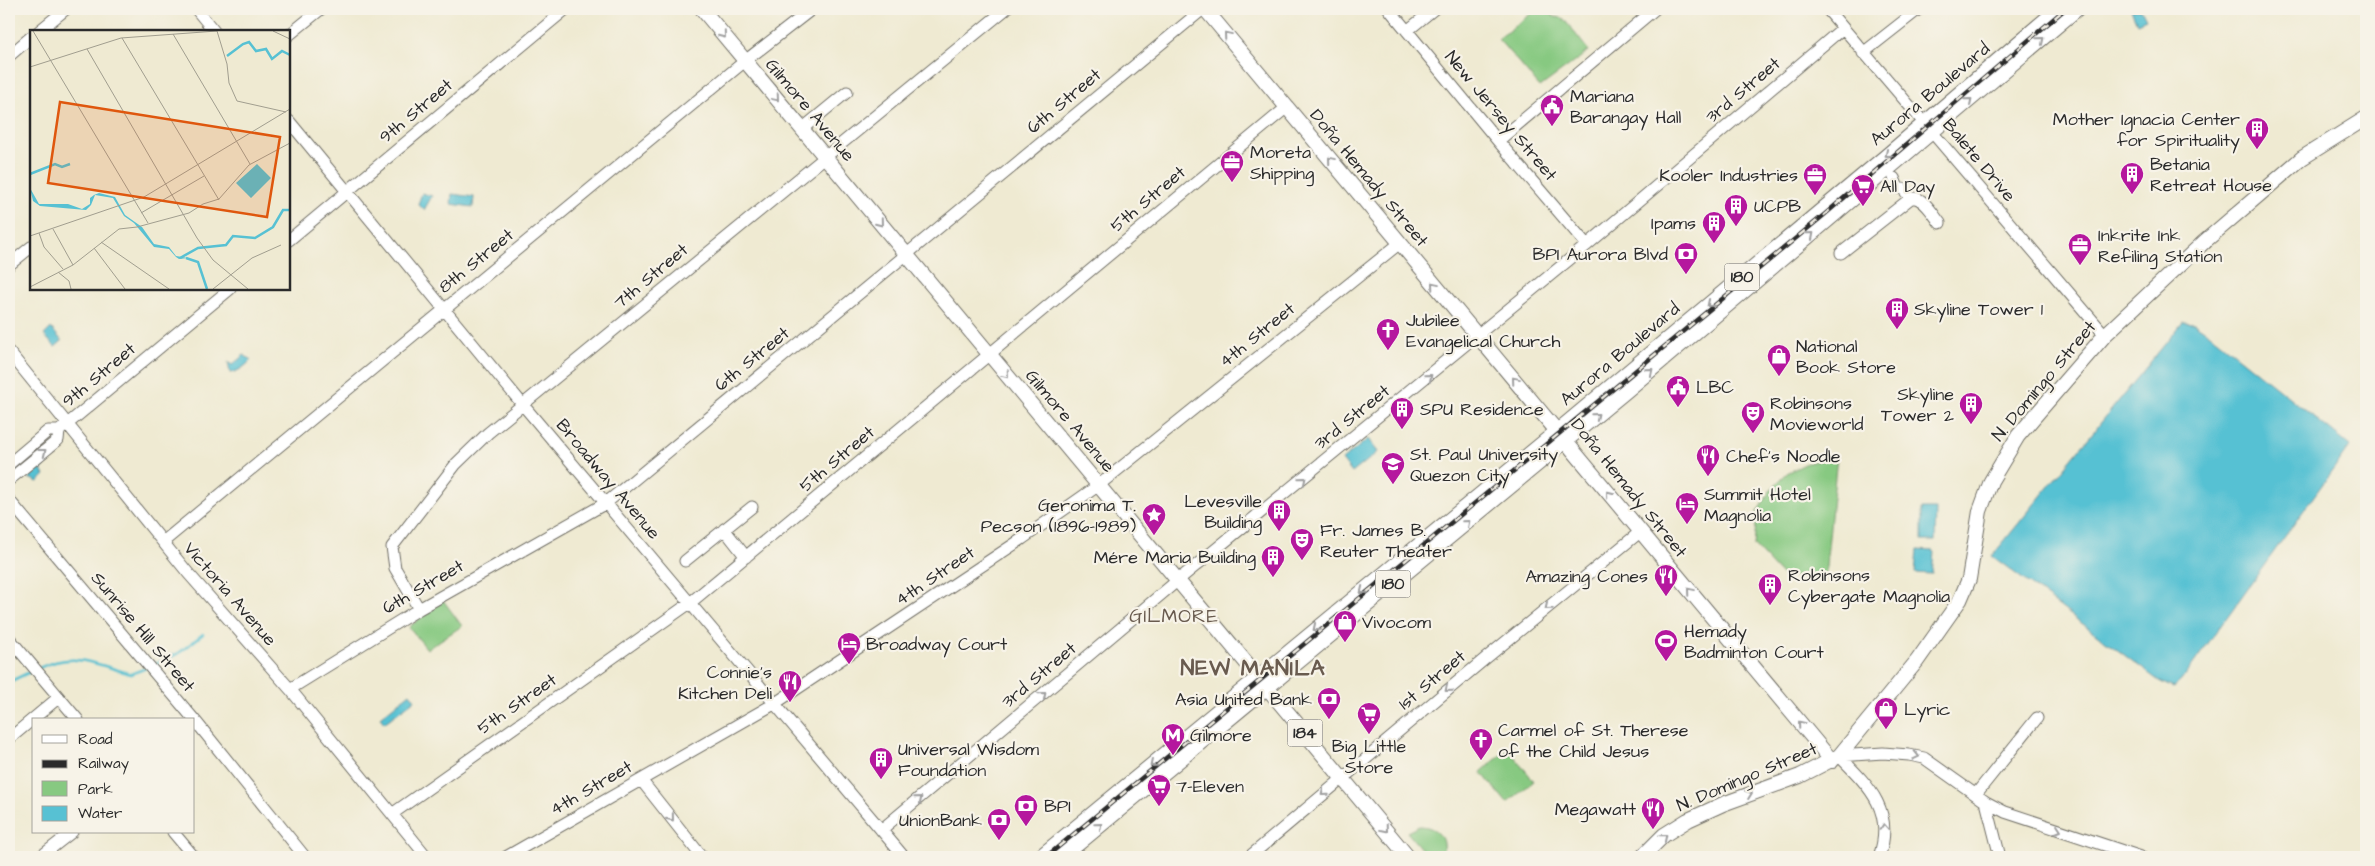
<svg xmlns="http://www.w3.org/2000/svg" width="2375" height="866" viewBox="0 0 2375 866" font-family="'Architects Daughter',sans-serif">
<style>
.green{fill:#87c981;stroke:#597a56}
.water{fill:#57c1d3;stroke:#41767f}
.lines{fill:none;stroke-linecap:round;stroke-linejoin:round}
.stream{stroke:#57c1d3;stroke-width:2.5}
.minor-casing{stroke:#706e65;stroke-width:13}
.major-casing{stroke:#706e65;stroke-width:16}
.minor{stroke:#fff;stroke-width:11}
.major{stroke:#fff;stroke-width:14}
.rail-casing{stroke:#2b2b2b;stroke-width:4.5}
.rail{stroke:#f7f3e8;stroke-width:2.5;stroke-dasharray:8;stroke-linecap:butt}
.oneway{stroke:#a0a0a0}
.labels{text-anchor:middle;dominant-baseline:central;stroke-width:4.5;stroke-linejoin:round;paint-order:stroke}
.shield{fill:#f7f3e8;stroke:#686764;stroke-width:1}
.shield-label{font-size:16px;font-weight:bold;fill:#2b2b2b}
.street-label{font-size:18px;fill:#2b2b2b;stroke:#f7f3e8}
.poi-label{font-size:18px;fill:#2b2b2b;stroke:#f7f3e8;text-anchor:start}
.neighbourhood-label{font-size:19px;letter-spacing:1px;fill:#695b4f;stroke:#f7f3e8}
.district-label{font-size:22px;font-weight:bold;letter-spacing:1px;fill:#695b4f;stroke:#f7f3e8}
.inset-river{fill:none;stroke:#57c1d3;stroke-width:2.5}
.inset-road{fill:none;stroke:#a19e8f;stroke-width:1}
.view{fill:#df570e;fill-opacity:0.15;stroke:#df570e;stroke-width:2.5}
.inset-edge{fill:none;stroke:#2b2b2b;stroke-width:2.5}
</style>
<rect width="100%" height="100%" fill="#f7f3e8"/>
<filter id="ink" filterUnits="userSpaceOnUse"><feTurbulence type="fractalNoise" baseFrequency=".02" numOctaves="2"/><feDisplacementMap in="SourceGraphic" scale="10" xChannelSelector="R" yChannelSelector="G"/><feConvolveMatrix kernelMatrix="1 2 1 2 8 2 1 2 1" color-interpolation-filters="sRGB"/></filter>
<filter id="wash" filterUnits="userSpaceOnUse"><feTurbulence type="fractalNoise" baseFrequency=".0096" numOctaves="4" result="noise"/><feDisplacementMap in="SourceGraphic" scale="20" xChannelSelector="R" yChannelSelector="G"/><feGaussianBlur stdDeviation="1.12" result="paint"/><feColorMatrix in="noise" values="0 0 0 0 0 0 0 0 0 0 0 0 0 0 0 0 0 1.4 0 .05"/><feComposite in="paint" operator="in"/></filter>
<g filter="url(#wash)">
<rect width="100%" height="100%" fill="#efead2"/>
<path class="green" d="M1537 9H1547L1554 17 1563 18 1589 51 1540 87 1498 39Z
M1837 457 1825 577 1782 576 1754 546 1757 512 1772 488 1787 473 1807 463Z
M443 600 462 626 427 649 409 627Z
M1508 749 1534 781 1507 803 1481 772Z
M1419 826C1438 826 1448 840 1441 857H1428L1407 832Z"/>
<path class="water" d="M2131 9H2141L2146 19 2137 23Z
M422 193 432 196 424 210 418 204Z
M452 194 474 197 473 207 451 204Z
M2183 322 2194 323 2210 334 2350 446 2181 681 2173 688 2159 681 1992 556Z
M51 328 62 341 55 347 44 335Z
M244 355 251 360C246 366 238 372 230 373L228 362 232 365Z
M1368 439 1378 452 1352 473 1342 460Z
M43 465H45L41 470 45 475 38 482 29 478Z
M1922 509H1936L1935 541H1922Z
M1917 550 1934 551 1932 574 1915 573Z
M410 693 415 700 384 723 380 717Z"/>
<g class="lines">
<path class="stream" d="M153 665 179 653 203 634
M39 668C75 651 95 664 131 674L146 668
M9 682 32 671"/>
</g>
</g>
<g filter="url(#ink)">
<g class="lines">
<g class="minor-casing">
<path id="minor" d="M196 9 214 31
M1389 9 1498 141 1587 245
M1827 9 2105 335
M39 31 66 9
M1407 31 1434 9
M289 35 321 9
M1863 53 1919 9
M9 56 31 37
M289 121 523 405 904 857
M802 129 847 92
M1498 141 1655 9
M1894 178 1898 188 1903 189 1911 198C1923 196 1933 214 1940 223
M289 240 566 9
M1841 253 1911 198
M9 265 31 247
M9 352 188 573 290 689 427 857
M9 464 48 431H59L230 289
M9 480 58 440 59 431
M9 500 197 723 305 857
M724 529 746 557
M163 542 745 61 812 9
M685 561 752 507
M419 609 395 568 392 547 456 464 488 433 1006 9
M9 638 78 720
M290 689 419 609 606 503 1203 9
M9 739 58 698
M1839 756 1883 753 1909 755 1924 758 1986 802 2005 812 2141 857
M1839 756C1870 787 1895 811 1879 857
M641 780 702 857
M1976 794 2037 718
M1986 802 2000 857
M392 814 690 603 1287 107
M881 830 1177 581 1587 245 1843 28
M173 832 194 857
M40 857 72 832
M506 857 774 704 1022 539 1099 485 1400 243
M1249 857 1486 658 1640 532"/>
</g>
<g class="major-casing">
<path id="major" d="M702 9 1408 857
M1205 9 1832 761
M1040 857 1567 423 1885 157 2058 9
M1062 857 1626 391 2077 9
M1642 857 1664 835 1688 820 1723 804 1800 776 1839 756 1917 661 1960 600 1969 579 1980 511 1991 481 2018 436 2035 416 2105 335 2204 242 2302 158 2366 118"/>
</g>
<use href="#minor" class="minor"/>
<use href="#major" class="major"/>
<g class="rail-casing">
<path id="rail" d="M1046 857 1824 215 2065 9"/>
</g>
<use href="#rail" class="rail"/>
</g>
<defs><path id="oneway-chevron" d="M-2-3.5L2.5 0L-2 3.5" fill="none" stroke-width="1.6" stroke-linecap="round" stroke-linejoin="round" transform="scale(1.25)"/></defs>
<g class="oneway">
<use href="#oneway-chevron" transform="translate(723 35) rotate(51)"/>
<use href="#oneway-chevron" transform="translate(1227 35) rotate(-130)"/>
<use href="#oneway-chevron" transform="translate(2041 40) rotate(-40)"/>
<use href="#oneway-chevron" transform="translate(776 98) rotate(50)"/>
<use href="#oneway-chevron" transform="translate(1969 101) rotate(-40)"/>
<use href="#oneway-chevron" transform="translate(1888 154) rotate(140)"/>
<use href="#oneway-chevron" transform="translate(1331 160) rotate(-130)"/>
<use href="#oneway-chevron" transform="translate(880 223) rotate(51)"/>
<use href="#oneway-chevron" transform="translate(1811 235) rotate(-41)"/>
<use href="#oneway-chevron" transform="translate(1434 285) rotate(-130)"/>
<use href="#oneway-chevron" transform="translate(1710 304) rotate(140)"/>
<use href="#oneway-chevron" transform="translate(1650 371) rotate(-40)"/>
<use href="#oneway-chevron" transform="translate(1006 375) rotate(50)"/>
<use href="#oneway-chevron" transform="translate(1429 377) rotate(-40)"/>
<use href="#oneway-chevron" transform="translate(1515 380) rotate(-130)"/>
<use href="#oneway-chevron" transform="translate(1596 416) rotate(-39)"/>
<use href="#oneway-chevron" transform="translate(43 452) rotate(-38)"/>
<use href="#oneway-chevron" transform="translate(1303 480) rotate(-39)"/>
<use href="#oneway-chevron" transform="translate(1609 494) rotate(-129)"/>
<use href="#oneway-chevron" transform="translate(1467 523) rotate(-41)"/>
<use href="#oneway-chevron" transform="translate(1363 591) rotate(141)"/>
<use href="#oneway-chevron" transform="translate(1690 591) rotate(-130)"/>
<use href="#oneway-chevron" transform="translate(1548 607) rotate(141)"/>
<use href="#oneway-chevron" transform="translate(1316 628) rotate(140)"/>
<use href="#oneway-chevron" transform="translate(1448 689) rotate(140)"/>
<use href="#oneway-chevron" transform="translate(1043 695) rotate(-40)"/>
<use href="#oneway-chevron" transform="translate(1801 724) rotate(-130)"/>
<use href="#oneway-chevron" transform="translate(1916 756) rotate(13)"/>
<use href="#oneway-chevron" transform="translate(1153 764) rotate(140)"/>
<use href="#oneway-chevron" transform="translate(1324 793) rotate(140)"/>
<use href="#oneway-chevron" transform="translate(1749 794) rotate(-20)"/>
<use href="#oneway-chevron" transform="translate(919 799) rotate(-40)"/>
<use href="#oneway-chevron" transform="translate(671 818) rotate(51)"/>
<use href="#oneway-chevron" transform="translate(1099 826) rotate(-40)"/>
<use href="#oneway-chevron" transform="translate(1884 827) rotate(-94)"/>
<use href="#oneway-chevron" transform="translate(1385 829) rotate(50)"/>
<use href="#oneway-chevron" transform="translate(2058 830) rotate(19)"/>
<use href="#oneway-chevron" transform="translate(1664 837) rotate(-40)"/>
</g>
</g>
<defs>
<g id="civic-pin" transform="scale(1.25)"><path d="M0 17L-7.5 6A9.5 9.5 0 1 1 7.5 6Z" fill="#b5179e" stroke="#f7f3e8"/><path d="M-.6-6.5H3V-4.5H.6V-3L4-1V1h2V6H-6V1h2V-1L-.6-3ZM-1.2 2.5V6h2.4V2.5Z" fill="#fff"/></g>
<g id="building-pin" transform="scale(1.25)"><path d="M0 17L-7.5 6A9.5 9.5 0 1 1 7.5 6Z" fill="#b5179e" stroke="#f7f3e8"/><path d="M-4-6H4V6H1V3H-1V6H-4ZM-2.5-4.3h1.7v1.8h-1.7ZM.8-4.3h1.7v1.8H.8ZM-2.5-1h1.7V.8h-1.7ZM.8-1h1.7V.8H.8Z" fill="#fff"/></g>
<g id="office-pin" transform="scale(1.25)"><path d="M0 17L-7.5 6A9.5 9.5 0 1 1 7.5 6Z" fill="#b5179e" stroke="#f7f3e8"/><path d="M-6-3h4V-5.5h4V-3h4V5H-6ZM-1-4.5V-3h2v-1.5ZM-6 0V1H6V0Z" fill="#fff"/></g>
<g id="supermarket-pin" transform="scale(1.25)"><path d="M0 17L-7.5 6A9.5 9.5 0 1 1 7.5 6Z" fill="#b5179e" stroke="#f7f3e8"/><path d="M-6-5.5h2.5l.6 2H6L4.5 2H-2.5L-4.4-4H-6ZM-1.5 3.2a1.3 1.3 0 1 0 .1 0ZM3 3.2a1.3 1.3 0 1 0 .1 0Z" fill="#fff"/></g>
<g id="bank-pin" transform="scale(1.25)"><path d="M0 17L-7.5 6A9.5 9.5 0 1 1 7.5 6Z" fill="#b5179e" stroke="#f7f3e8"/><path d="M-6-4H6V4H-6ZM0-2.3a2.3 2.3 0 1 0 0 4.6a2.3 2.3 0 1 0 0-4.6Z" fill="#fff"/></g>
<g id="church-pin" transform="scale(1.25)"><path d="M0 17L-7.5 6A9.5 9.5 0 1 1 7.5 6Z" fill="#b5179e" stroke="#f7f3e8"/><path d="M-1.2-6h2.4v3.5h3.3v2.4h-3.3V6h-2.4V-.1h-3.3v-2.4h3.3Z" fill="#fff"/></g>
<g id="shop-pin" transform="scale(1.25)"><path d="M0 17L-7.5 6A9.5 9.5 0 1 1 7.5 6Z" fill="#b5179e" stroke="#f7f3e8"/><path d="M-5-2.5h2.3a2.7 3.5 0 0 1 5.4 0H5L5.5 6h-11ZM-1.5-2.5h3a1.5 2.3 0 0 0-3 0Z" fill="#fff"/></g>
<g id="theatre-pin" transform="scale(1.25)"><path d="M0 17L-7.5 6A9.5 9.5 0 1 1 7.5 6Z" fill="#b5179e" stroke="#f7f3e8"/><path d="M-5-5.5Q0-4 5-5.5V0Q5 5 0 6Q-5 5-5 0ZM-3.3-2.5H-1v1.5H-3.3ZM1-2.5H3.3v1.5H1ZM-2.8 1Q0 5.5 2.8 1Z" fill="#fff"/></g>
<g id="restaurant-pin" transform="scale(1.25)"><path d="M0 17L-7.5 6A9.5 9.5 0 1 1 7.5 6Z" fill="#b5179e" stroke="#f7f3e8"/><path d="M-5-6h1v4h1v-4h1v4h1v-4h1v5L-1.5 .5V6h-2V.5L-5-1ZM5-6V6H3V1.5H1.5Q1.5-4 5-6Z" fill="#fff"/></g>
<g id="university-pin" transform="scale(1.25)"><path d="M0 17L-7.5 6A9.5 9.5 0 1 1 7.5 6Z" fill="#b5179e" stroke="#f7f3e8"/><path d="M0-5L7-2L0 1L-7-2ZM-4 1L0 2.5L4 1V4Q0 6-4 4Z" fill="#fff"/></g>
<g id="hotel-pin" transform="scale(1.25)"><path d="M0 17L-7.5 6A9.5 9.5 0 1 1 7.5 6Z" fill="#b5179e" stroke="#f7f3e8"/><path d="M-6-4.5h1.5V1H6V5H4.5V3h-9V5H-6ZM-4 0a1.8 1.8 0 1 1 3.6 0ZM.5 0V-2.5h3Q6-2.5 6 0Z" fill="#fff"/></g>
<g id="sight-pin" transform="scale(1.25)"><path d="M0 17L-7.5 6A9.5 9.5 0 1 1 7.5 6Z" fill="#b5179e" stroke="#f7f3e8"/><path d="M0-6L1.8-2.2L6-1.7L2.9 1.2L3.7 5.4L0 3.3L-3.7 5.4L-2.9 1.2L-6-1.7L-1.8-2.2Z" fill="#fff"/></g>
<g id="stadium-pin" transform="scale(1.25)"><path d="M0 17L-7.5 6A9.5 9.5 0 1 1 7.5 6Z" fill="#b5179e" stroke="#f7f3e8"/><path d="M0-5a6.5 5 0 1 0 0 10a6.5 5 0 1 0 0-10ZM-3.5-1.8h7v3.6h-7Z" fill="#fff"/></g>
<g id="metro-pin" transform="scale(1.25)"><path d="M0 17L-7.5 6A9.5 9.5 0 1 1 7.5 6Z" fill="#b5179e" stroke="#f7f3e8"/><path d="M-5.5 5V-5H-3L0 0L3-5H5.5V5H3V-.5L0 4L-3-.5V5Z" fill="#fff"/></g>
</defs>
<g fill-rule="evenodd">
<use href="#civic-pin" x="1552" y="106"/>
<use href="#building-pin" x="2257" y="129"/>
<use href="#office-pin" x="1232" y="162"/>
<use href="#building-pin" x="2132" y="174"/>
<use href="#office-pin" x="1815" y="175"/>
<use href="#supermarket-pin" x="1863" y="186"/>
<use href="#building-pin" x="1736" y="206"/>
<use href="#building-pin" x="1714" y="223"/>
<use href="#office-pin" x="2080" y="245"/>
<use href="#bank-pin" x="1686" y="254"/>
<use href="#building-pin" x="1897" y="309"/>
<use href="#church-pin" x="1388" y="330"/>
<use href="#shop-pin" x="1779" y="356"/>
<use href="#civic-pin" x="1678" y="387"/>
<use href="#building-pin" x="1971" y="404"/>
<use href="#building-pin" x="1402" y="409"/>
<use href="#theatre-pin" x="1753" y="413"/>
<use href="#restaurant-pin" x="1708" y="456"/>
<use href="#university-pin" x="1393" y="464"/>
<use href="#hotel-pin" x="1687" y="504"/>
<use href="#building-pin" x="1279" y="511"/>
<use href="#sight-pin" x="1154" y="515"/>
<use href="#theatre-pin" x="1302" y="540"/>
<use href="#building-pin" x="1273" y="557"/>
<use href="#restaurant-pin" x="1666" y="576"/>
<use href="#building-pin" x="1770" y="585"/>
<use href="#shop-pin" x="1345" y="622"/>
<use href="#stadium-pin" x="1666" y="641"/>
<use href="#hotel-pin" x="849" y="644"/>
<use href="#restaurant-pin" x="790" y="682"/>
<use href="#bank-pin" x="1329" y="699"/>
<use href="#shop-pin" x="1886" y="709"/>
<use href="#supermarket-pin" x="1369" y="714"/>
<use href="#metro-pin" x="1173" y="735"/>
<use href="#church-pin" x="1481" y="740"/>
<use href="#building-pin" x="881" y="759"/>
<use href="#supermarket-pin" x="1159" y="786"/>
<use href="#bank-pin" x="1026" y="806"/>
<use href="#restaurant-pin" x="1653" y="809"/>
<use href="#bank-pin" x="999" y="820"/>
</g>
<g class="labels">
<g class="shield">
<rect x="1724.5" y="263.5" width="35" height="27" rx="4"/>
<rect x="1375.5" y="570.5" width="35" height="27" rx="4"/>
<rect x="1287.5" y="719.5" width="35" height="27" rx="4"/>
</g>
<g class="shield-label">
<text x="1742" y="277">180</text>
<text x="1393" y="584">180</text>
<text x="1305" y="733">184</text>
</g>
<g class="street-label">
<text transform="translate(1743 90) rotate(-40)">3rd Street</text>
<text transform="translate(1930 94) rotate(-40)">Aurora Boulevard</text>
<text transform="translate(1064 101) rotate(-40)">6th Street</text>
<text transform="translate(810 110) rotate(50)">Gilmore Avenue</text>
<text transform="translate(416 111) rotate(-40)">9th Street</text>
<text transform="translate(1501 116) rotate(50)">New Jersey Street</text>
<text transform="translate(1979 160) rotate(50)">Balete Drive</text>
<text transform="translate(1369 178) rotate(50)">Doña Hemady Street</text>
<text transform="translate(1148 199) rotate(-40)">5th Street</text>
<text transform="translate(476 261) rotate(-39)">8th Street</text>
<text transform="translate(651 276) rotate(-40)">7th Street</text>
<text transform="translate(1257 335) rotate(-39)">4th Street</text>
<text transform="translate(1620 354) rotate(-40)">Aurora Boulevard</text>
<text transform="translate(752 359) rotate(-39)">6th Street</text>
<text transform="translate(99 375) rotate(-40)">9th Street</text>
<text transform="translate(2044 381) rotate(-50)">N. Domingo Street</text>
<text transform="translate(1352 417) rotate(-39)">3rd Street</text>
<text transform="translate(1070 421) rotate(50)">Gilmore Avenue</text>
<text transform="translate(837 459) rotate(-40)">5th Street</text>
<text transform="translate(608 479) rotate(50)">Broadway Avenue</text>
<text transform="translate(1629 488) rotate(51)">Doña Hemady Street</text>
<text transform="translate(935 576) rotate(-34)">4th Street</text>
<text transform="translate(423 587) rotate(-30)">6th Street</text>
<text transform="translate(230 594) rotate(49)">Victoria Avenue</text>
<text transform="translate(143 632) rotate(50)">Sunrise Hill Street</text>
<text transform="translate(1039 675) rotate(-40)">3rd Street</text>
<text transform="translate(1432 680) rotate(-40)">1st Street</text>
<text transform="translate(517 704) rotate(-35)">5th Street</text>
<text transform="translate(1747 777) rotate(-23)">N. Domingo Street</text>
<text transform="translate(591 788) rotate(-30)">4th Street</text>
</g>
<g class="poi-label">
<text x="1570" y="96">Mariana<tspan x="1570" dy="21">Barangay Hall</tspan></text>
<text x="2240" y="119" text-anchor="end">Mother Ignacia Center<tspan x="2240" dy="21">for Spirituality</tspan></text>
<text x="1250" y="152">Moreta<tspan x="1250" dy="21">Shipping</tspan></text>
<text x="2150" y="164">Betania<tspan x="2150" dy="21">Retreat House</tspan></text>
<text x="1798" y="175" text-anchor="end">Kooler Industries</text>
<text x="1880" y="186">All Day</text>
<text x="1754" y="206">UCPB</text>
<text x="1696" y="223" text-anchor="end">Ipams</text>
<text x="2098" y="235">Inkrite Ink<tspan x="2098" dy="21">Refiling Station</tspan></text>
<text x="1668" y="254" text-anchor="end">BPI Aurora Blvd</text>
<text x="1914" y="309">Skyline Tower 1</text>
<text x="1406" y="320">Jubilee<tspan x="1406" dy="21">Evangelical Church</tspan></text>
<text x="1796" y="346">National<tspan x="1796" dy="21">Book Store</tspan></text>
<text x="1696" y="387">LBC</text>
<text x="1954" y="394" text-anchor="end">Skyline<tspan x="1954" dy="21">Tower 2</tspan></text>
<text x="1770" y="403">Robinsons<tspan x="1770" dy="21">Movieworld</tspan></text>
<text x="1420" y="409">SPU Residence</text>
<text x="1410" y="454">St. Paul University<tspan x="1410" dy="21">Quezon City</tspan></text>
<text x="1726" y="456">Chef's Noodle</text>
<text x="1704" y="494">Summit Hotel<tspan x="1704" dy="21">Magnolia</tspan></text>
<text x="1262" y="501" text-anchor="end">Levesville<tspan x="1262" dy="21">Building</tspan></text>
<text x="1136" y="505" text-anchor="end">Geronima T.<tspan x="1136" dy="21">Pecson (1896–1989)</tspan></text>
<text x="1320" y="530">Fr. James B.<tspan x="1320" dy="21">Reuter Theater</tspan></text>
<text x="1256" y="557" text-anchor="end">Mére Maria Building</text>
<text x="1788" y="575">Robinsons<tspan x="1788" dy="21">Cybergate Magnolia</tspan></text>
<text x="1648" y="576" text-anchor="end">Amazing Cones</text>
<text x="1362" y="622">Vivocom</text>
<text x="1684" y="631">Hemady<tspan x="1684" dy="21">Badminton Court</tspan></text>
<text x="866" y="644">Broadway Court</text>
<text x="772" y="672" text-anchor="end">Connie’s<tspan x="772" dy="21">Kitchen Deli</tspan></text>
<text x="1312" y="699" text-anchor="end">Asia United Bank</text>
<text x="1904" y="709">Lyric</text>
<text x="1498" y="730">Carmel of St. Therese<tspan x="1498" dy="21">of the Child Jesus</tspan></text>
<text x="1190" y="735">Gilmore</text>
<text x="1369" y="746" text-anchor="middle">Big Little<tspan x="1369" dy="21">Store</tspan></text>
<text x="898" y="749">Universal Wisdom<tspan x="898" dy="21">Foundation</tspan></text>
<text x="1176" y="786">7-Eleven</text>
<text x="1044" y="806">BPI</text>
<text x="1636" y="809" text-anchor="end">Megawatt</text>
<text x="982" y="820" text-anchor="end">UnionBank</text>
</g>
<g class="neighbourhood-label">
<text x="1174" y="616">GILMORE</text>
</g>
<g class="district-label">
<text x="1253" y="668">NEW MANILA</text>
</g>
</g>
<g transform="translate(30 30)">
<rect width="260" height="260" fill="#efead2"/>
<path d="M227 134 241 148 221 168 206 153ZM0 158 9 174H38L52 179 60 174V168L64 165 69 163 85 167 95 185 112 197 124 214 139 217 146 226 158 228 149 229 146 227 139 219 124 217 104 193 94 186 83 168 65 165 61 175 56 180 10 176 3 171Z" fill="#57c1d3"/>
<path class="inset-river" d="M197 26 213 14 219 12 226 21 236 19 242 29 252 21 260 25M0 144 25 134 32 137 40 134M150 228 168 218 196 215 203 206 225 208 243 197 253 180H260M156 228 168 232 177 259"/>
<path class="inset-road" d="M3 1 118 193M187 1 197 34 199 53 207 71 256 82M243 1 260 9M143 4 220 134M92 8 189 170M57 19 167 208 183 230 218 259M0 37 91 8 187 1M111 183 174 146M23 199 43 235M9 203 14 217 33 239M0 206 114 167 260 79M71 212 139 259M64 218 95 259M28 242 39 251 41 259M0 257 43 235 89 199 107 197 159 183 173 174 189 169 219 135 260 113M183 259 222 228 251 215"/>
<path class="view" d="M30 72 250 107 237 187 18 153Z"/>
<rect width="260" height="260" class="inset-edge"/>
</g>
<rect width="2375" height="866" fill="none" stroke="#f7f3e8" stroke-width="30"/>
<rect x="32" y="718" width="162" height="115" fill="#f7f3e8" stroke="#a5a39c"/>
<rect x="42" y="735" width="25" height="8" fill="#ffffff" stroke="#a5a39c"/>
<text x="78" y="744" font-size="15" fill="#2b2b2b">Road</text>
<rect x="42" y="760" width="25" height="8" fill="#2b2b2b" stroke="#a5a39c"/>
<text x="78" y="768" font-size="15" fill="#2b2b2b">Railway</text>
<rect x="42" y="781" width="25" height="15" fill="#87c981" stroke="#a5a39c"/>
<text x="78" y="794" font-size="15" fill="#2b2b2b">Park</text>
<rect x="42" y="806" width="25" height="15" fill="#57c1d3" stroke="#a5a39c"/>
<text x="78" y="818" font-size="15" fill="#2b2b2b">Water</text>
</svg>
